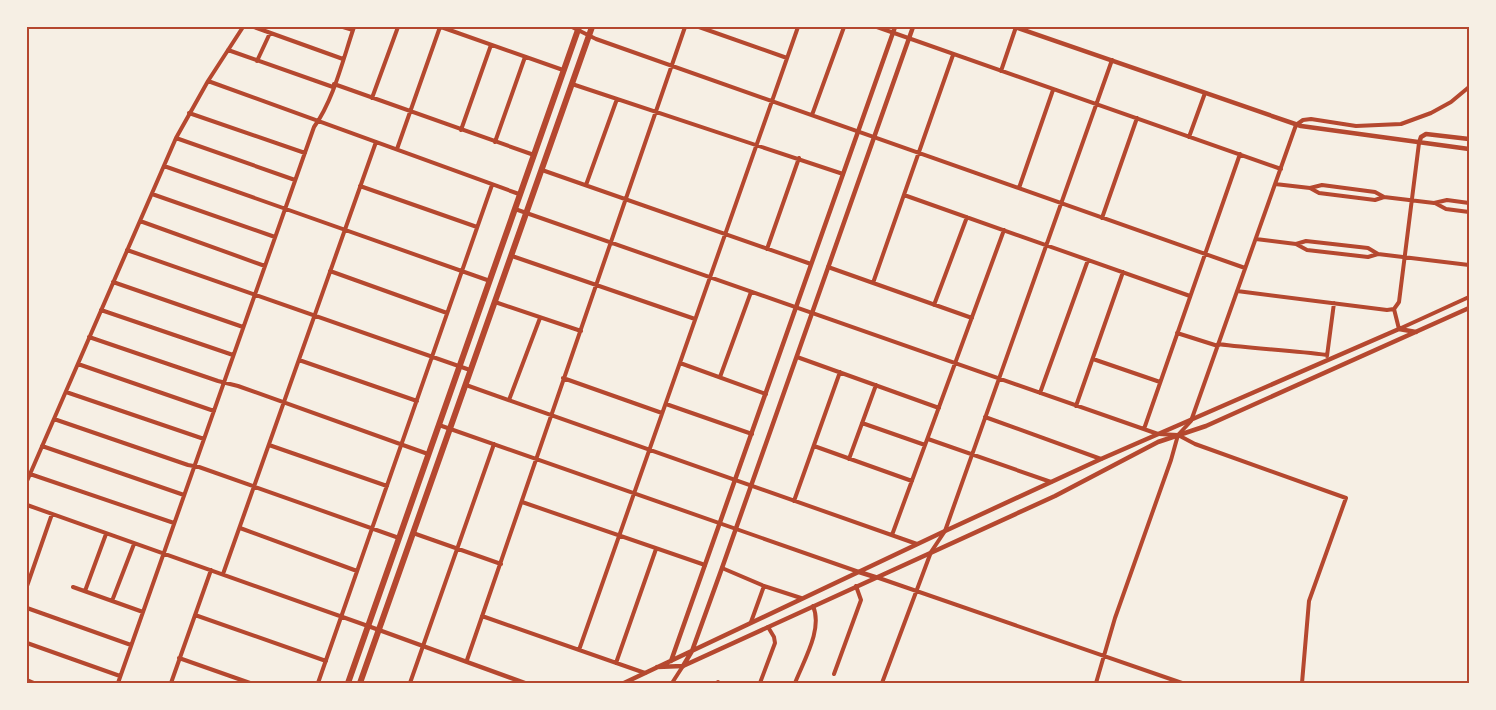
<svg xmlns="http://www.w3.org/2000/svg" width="1496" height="710" viewBox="0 0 1496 710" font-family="Raleway,sans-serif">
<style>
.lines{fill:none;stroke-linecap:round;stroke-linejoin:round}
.minor{stroke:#b5482f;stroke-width:4}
.tertiary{stroke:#b5482f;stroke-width:4.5}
.primary{stroke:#b5482f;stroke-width:6}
.neatline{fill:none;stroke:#b5482f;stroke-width:2}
</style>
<rect width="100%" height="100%" fill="#f6efe4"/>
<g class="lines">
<path class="minor" d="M254 27 343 59
M343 27 353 30
M441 27 563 70
M572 27 596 39 1245 268
M699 27 787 58
M877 27 1281 169
M228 50 333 87
M257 61 270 33
M1001 71 1016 27
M208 81 519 194
M334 84 534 155
M572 84 843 174
M372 98 398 27
M189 113 305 153
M812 115 844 27
M461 130 491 45
M1189 137 1205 93
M176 138 295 180
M495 142 525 57
M397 149 440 27
M164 166 490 281
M542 170 811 264
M1275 184 1310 188 1319 193 1375 200 1384 197 1434 203 1447 200 1469 203
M586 185 617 99
M360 186 477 227
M1019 188 1053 90
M1310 188 1322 185 1375 192 1384 197
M152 194 275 237
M904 195 1190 296
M1435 203 1446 209 1469 212
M515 209 1158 434 1178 435 1195 444 1346 498 1309 601 1302 683
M1102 218 1137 118
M140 221 265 266
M1256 239 1296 244 1307 250 1368 257 1378 254 1469 265
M1296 244 1306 241 1368 248 1378 254
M767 249 799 158
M127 250 470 370
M512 256 695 319
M828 267 972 318
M330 271 447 313
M113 282 243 327
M873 283 953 55
M1237 291 1387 310 1394 309
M495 302 581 331
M934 305 967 217
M1394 309 1399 302 1419 143
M1394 309 1399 329 1469 297
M101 310 233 355
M1177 333 1218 346
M89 337 218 381 238 386 428 454
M1218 344C1255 349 1290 350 1327 355
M1327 356 1334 303
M797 357 939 408
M1093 359 1160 382
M299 360 417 401
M680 363 766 394
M78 364 214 411
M720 377 751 292
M563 378 662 413
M466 385 917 544
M66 392 204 439
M1040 393 1088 260
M509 400 540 318
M666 404 752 434
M1076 406 1123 272
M985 417 1101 459
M54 419 188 465 199 467 399 538
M862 423 925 445
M439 425 859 572
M1144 429 1240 154
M928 439 1051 482
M269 445 387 486
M42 446 184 495
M814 446 912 481
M849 459 876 385
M30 474 174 523
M27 481 176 138 208 81 243 27
M794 501 840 372
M522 502 705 565
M27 505 368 626
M240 528 357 571
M413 533 501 564
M892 535 1004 230
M722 568 764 586 801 598
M223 574 376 142
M876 577 1182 683
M27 586 52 514
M73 587 143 612
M85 591 106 534
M112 601 134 544
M27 608 131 645
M195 615 326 661
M482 616 645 673
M751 622 764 586
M27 643 120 676
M579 650 798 27
M179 658 250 683
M467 660 685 27
M616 663 656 549
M834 674 861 600 856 586
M27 680 34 683
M118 683 314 127C334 99 343 59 354 27
M171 683 211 570
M318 683 492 185
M410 683 494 444
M672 683 683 666
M718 683V682
M760 683 775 643 774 637 768 627
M795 683C804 660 823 629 813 606
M882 683 931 552 945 531 1112 60
M1096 683 1115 618 1171 460 1178 435 1191 421 1296 125 1303 120 1311 119 1356 126 1401 124 1431 113 1451 102 1469 87"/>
<path class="tertiary" d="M1015 27 1301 126 1469 149
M1419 143 1421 137 1426 134 1469 139
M859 572 875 577
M368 626 525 683
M671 661 895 27
M683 666 692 651 722 568 913 27
M657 667 683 666 1055 496 1158 442 1206 426 1469 308
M624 683 945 531 1101 459 1399 329 1416 332"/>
<path class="primary" d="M348 683 579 27
M360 683 592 27"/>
</g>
<rect width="1496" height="710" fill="none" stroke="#f6efe4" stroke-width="57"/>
<rect x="28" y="28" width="1440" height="654" class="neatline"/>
</svg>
